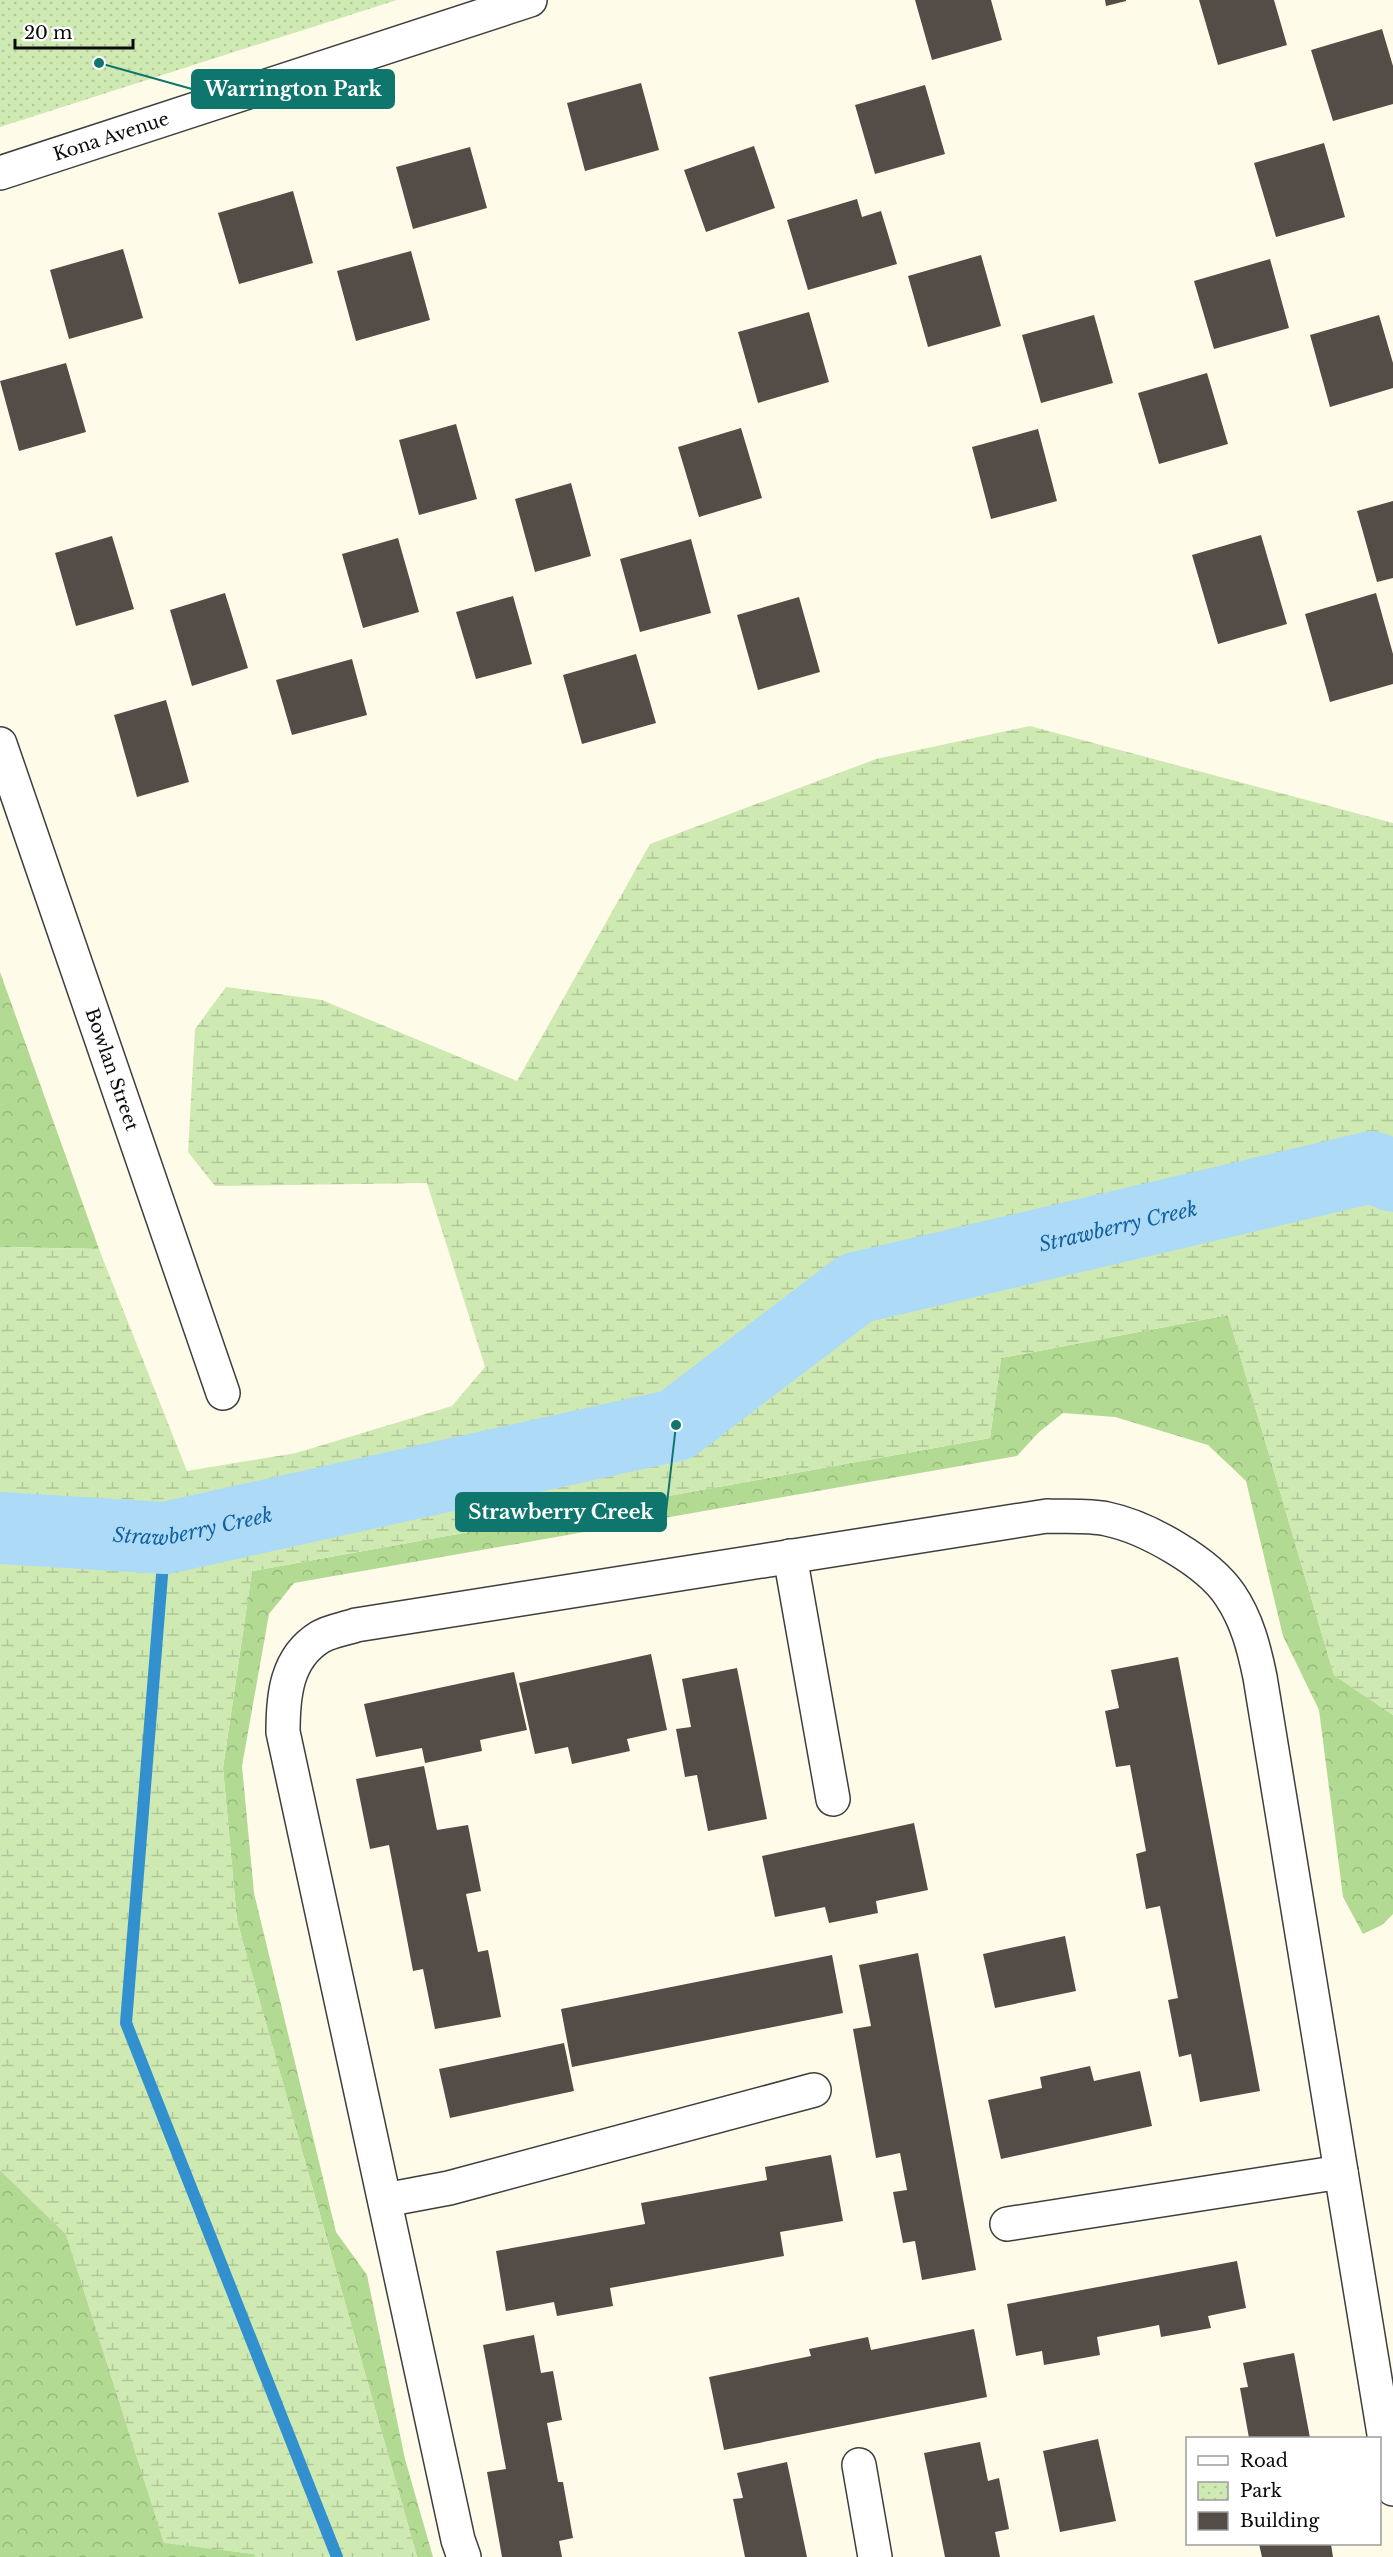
<svg xmlns="http://www.w3.org/2000/svg" width="1393" height="2557" viewBox="0 0 1393 2557" font-family="'Libre Baskerville',serif">
<style>
.forest{fill:url(#forest-crowns)}
.wetland{fill:url(#wetland-marsh)}
.park{fill:url(#park-dots)}
.lines{fill:none;stroke-linecap:round;stroke-linejoin:round}
.stream{stroke:#3390cf;stroke-width:12}
.river{stroke:#addbf7;stroke-width:72}
.building{fill:#544c47}
.minor-casing{stroke:#3e3e3e;stroke-width:36}
.minor{stroke:#fff;stroke-width:33}
.labels{text-anchor:middle;dominant-baseline:central;stroke-width:6;stroke-linejoin:round;paint-order:stroke}
.street-label{font-size:18px;fill:#0b0b0b;stroke:#fff}
.water-label{font-size:20px;font-style:italic;fill:#13609e;stroke:#fff}
.leader{fill:none;stroke:#0f766e;stroke-width:2}
.callout-dot{fill:#0f766e;stroke:#fff;stroke-width:2}
.callout{fill:#0f766e;stroke:#0f766e;stroke-width:2}
.callout-label{font-size:20px;text-anchor:middle;font-weight:bold;fill:#fff}
</style>
<defs>
<pattern id="forest-crowns" width="20" height="18" patternUnits="userSpaceOnUse" patternTransform="scale(1.5)"><rect width="20" height="18" fill="#b2da92"/><path d="M2 6a3 3 0 1 1 6 0M12 15a3 3 0 1 1 6 0" fill="none" stroke="#98ba7d"/></pattern>
<pattern id="wetland-marsh" width="20" height="14" patternUnits="userSpaceOnUse" patternTransform="scale(1.5)"><rect width="20" height="14" fill="#cfe9b3"/><path d="M1 5h8M5 5V1M11 12h8M15 12V8" fill="none" stroke="#b0c699"/></pattern>
<pattern id="park-dots" width="8" height="8" patternUnits="userSpaceOnUse" patternTransform="scale(1.5)"><rect width="8" height="8" fill="#cfe9b3"/><path d="M2 2h.1M6 6h.1" fill="none" stroke="#b0c699" stroke-width="1.8" stroke-linecap="round"/></pattern>
</defs>
<rect width="100%" height="100%" fill="#fffbe9"/>
<path class="forest" d="M0 972 99 1249 0 1247Z
M1228 1315 1334 1675 1393 1715V1914L1382 1925 1363 1934 1343 1897 1319 1710 1283 1636 1246 1481 1208 1445 1115 1417 1063 1413 1038 1433 1017 1456 294 1583 269 1614 242 1766 254 1893 336 2232 367 2275 405 2459 433 2557H417L237 1921 223 1768 252 1571 990 1438 1001 1358Z
M0 2170 66 2234 164 2542 254 2554 256 2557H0Z"/>
<path class="wetland" d="M1030 726 1393 823V1715L1334 1675 1228 1315 1001 1358 990 1438 252 1571 223 1768 237 1921 417 2557H256L254 2554 164 2543 66 2234 0 2170V1247L99 1249 187 1471 296 1453 452 1406 485 1367 427 1183 215 1186 188 1152 195 1029 226 987 322 1000 517 1081 650 844 876 759Z"/>
<path class="park" d="M0 0H397L0 127Z"/>
<g class="lines">
<path class="stream" d="M165 1538 126 2023 337 2557"/>
<path class="river" id="s1" d="M0 1528 165 1538 676 1425 856 1288 1372 1167 1393 1176"/>
</g>
<path class="building" d="M915 0H991L1002 40 932 60Z
M1105 0H1126V1L1106 6Z
M1199 0H1274L1287 45 1218 65Z
M1382 29 1393 66V104L1333 121 1311 50Z
M641 83 659 150 585 171 567 103Z
M925 85 945 154 875 174 855 105Z
M1324 143 1345 217 1276 237 1254 163Z
M754 146 775 208 706 232 684 170Z
M470 147 487 208 413 229 396 167Z
M293 191 313 263 239 284 218 213Z
M857 199 862 217 881 211 897 264 808 290 787 220Z
M123 249 143 318 69 339 50 270Z
M411 251 430 320 356 341 337 271Z
M981 255 1001 326 928 347 908 276Z
M1270 259 1289 328 1214 349 1194 281Z
M809 312 829 382 758 403 738 332Z
M1094 315 1113 383 1041 403 1022 335Z
M1379 315 1393 363V388L1330 407 1310 335Z
M66 363 86 432 19 451 0 381Z
M1207 373 1228 444 1159 464 1138 393Z
M456 424 477 499 419 515 399 440Z
M741 428 762 498 699 517 678 447Z
M1038 429 1057 501 991 519 972 447Z
M571 483 591 556 535 572 515 499Z
M1393 501V578L1377 582 1357 511Z
M1261 535 1287 624 1218 644 1192 555Z
M112 536 134 609 76 626 55 553Z
M398 538 419 612 363 628 342 554Z
M691 539 711 613 640 632 620 559Z
M225 593 248 668 192 686 170 610Z
M1376 593 1393 654V684L1330 702 1305 614Z
M513 596 532 664 476 679 456 612Z
M799 597 820 672 758 690 737 615Z
M636 654 656 723 582 744 563 675Z
M352 659 367 715 292 735 276 680Z
M166 700 189 782 137 797 114 715Z
M651 1654 667 1730 627 1739 630 1751 572 1764 568 1747 535 1754 519 1683Z
M1178 1657 1260 2091 1200 2102 1191 2054 1179 2057 1168 2000 1178 1998 1160 1906 1146 1909 1136 1854 1146 1851 1130 1765 1116 1767 1105 1711 1119 1708 1111 1670Z
M737 1668 767 1819 708 1831 697 1775 685 1777 676 1729 691 1727 682 1679Z
M514 1672 527 1730 480 1740 482 1751 425 1763 422 1748 376 1757 364 1704Z
M424 1766 437 1830 468 1825 481 1891 466 1894 478 1952 488 1950 501 2017 435 2029 423 1969 413 1971 389 1845 370 1849 356 1779Z
M914 1823 928 1890 876 1901 878 1913 829 1923 825 1907 775 1917 762 1856Z
M1065 1936 1076 1991 995 2008 983 1954Z
M918 1953 976 2270 922 2280 915 2241 903 2243 893 2192 907 2190 900 2153 876 2158 853 2029 871 2026 859 1965Z
M832 1955 843 2013 572 2067 561 2009Z
M564 2043 574 2091 450 2118 439 2069Z
M1090 2066 1094 2081 1140 2071 1152 2126 1001 2159 988 2100 1042 2088 1040 2077Z
M831 2155 843 2221 780 2232 784 2256 610 2288 613 2306 557 2316 554 2302 506 2311 496 2251 645 2224 641 2203 767 2180 765 2167Z
M1237 2261 1246 2308 1208 2316 1211 2328 1161 2337 1159 2325 1097 2337 1100 2355 1044 2365 1042 2351 1016 2356 1007 2304Z
M974 2329 987 2397 724 2450 709 2377 811 2356 809 2349 868 2337 871 2350Z
M534 2335 541 2373 553 2371 562 2420 547 2423 558 2482H563L573 2538 559 2541 562 2557H502L487 2472 506 2469 483 2345Z
M1294 2353 1310 2438H1249L1240 2388 1248 2387 1243 2363Z
M1098 2439 1116 2521 1060 2532 1043 2451Z
M980 2442 988 2481 999 2478 1009 2529 995 2532 1000 2557H945L924 2453Z
M787 2462 807 2557H745L733 2499 743 2498 737 2473Z
M1259 2544H1331L1333 2557H1262Z"/>
<g class="lines">
<g class="minor-casing">
<g id="minor">
<path id="s2" d="M0 173 530 0"/>
<path id="s3" d="M0 744 223 1393"/>
<path d="M790 1556 833 1799"/>
<path d="M385 2200 449 2188 814 2090"/>
<path d="M1007 2224 1341 2172"/>
<path d="M859 2465 875 2557"/>
<path d="M464 2557 458 2540 283 1732C283 1696 286 1658 320 1637 330 1631 345 1629 356 1625L1047 1516C1066 1517 1088 1515 1107 1519 1146 1527 1208 1562 1230 1595 1247 1620 1254 1648 1260 1677L1393 2489"/>
</g>
</g>
<use href="#minor" class="minor"/>
</g>
<g class="labels">
<g class="street-label">
<text stroke="none"><textPath href="#s2" startOffset="117">Kona Avenue</textPath></text>
<text stroke="none"><textPath href="#s3" startOffset="344">Bowlan Street</textPath></text>
</g>
<g class="water-label">
<text stroke="none"><textPath href="#s1" startOffset="1184">Strawberry Creek</textPath></text>
<text stroke="none"><textPath href="#s1" startOffset="194">Strawberry Creek</textPath></text>
</g>
</g>
<path class="leader" d="M99 63L192 89M676 1425L666 1512"/>
<g class="callout-dot">
<circle cx="99" cy="63" r="6"/>
<circle cx="676" cy="1425" r="6"/>
</g>
<g class="callout">
<rect x="192" y="70" width="202" height="38" rx="6"/>
<rect x="456" y="1493" width="210" height="38" rx="6"/>
</g>
<g class="callout-label">
<text x="293" y="96">Warrington Park</text>
<text x="561" y="1519">Strawberry Creek</text>
</g>
<rect x="1186" y="2437" width="195" height="108" fill="#ffffff" stroke="#9d9d9d" stroke-width="1.5"/>
<rect x="1198" y="2456" width="30" height="9" fill="#ffffff" stroke="#9d9d9d" stroke-width="1.5"/>
<text x="1240" y="2467" font-size="18" fill="#0b0b0b">Road</text>
<rect x="1198" y="2482" width="30" height="18" fill="url(#park-dots)" stroke="#9d9d9d" stroke-width="1.5"/>
<text x="1240" y="2497" font-size="18" fill="#0b0b0b">Park</text>
<rect x="1198" y="2512" width="30" height="18" fill="#544c47" stroke="#9d9d9d" stroke-width="1.5"/>
<text x="1240" y="2527" font-size="18" fill="#0b0b0b">Building</text>
<path d="M15 39v9h118v-9" fill="none" stroke="#0b0b0b" stroke-width="3"/>
<text x="24" y="39" font-size="18" fill="#0b0b0b" stroke="#ffffff" stroke-width="4.5" paint-order="stroke">20 m</text>
</svg>
